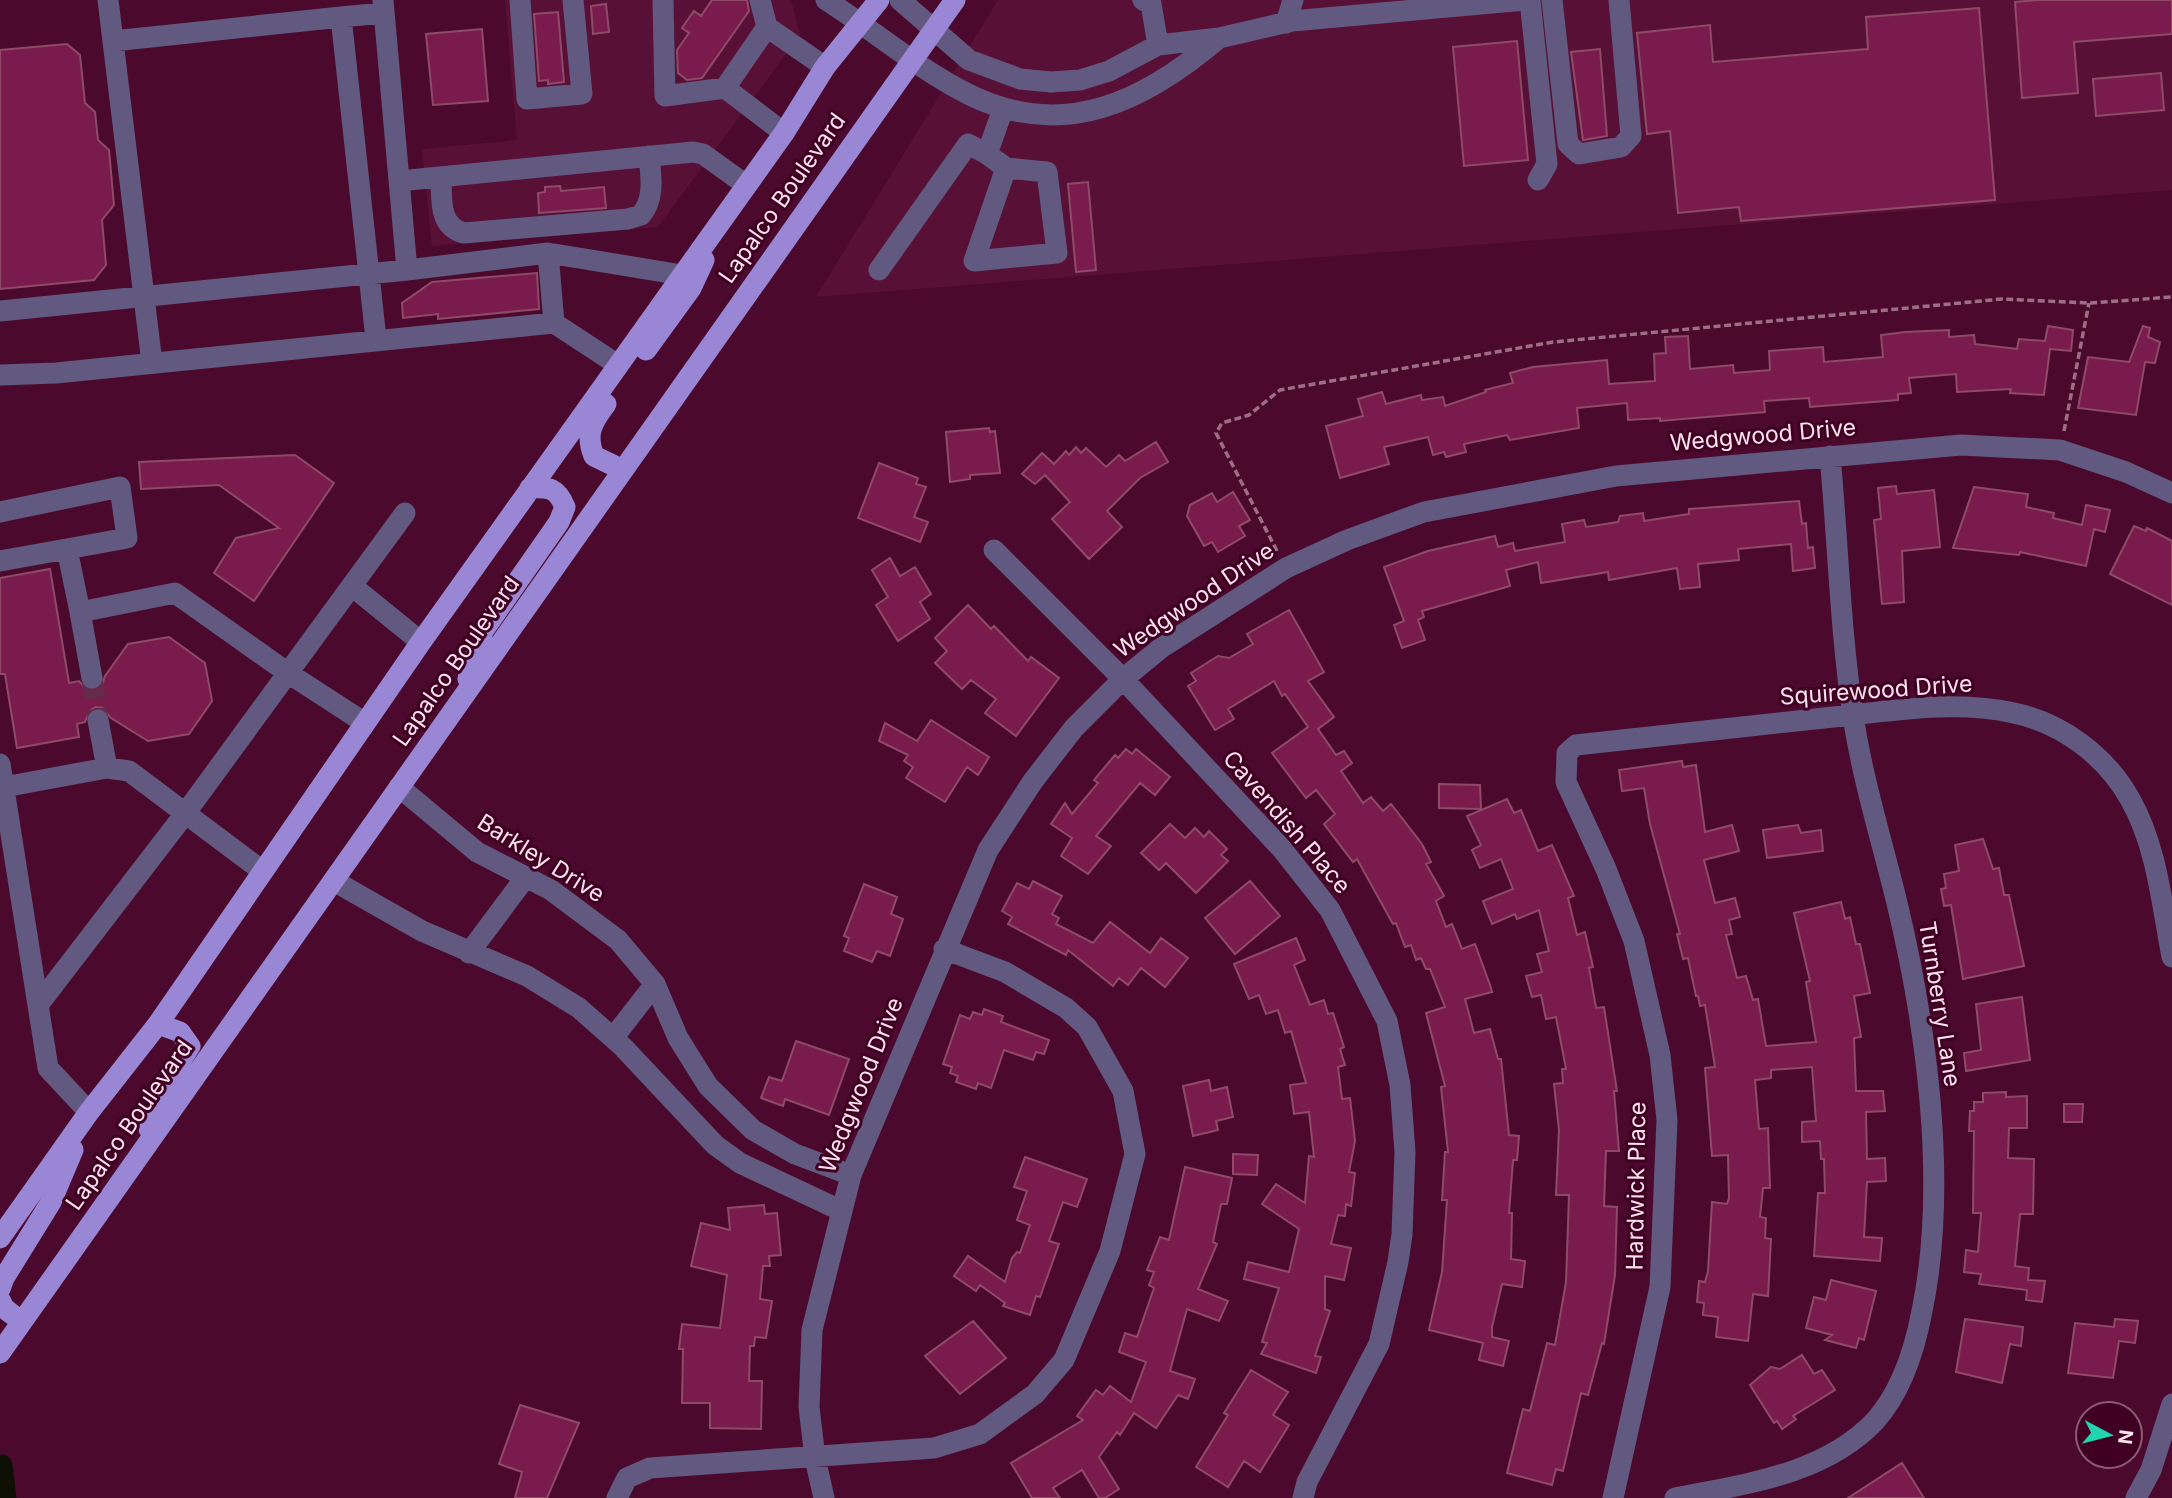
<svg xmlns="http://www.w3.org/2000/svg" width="2172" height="1498" viewBox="0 0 2172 1498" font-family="Inter,sans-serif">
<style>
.built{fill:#591036}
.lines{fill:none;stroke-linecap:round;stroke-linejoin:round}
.canal{stroke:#0f1004;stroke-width:21}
.building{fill:#791b4c;stroke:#8f4a68;stroke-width:2}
.minor-tunnel{stroke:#662a4a;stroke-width:21;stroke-dasharray:21 10;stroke-linecap:butt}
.path{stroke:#9d6f86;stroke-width:3.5;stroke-dasharray:7 3.5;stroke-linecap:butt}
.minor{stroke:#61597f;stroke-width:21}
.major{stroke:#9987d6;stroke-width:21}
.labels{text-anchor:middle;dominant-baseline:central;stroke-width:6;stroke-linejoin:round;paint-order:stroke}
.street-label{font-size:23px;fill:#fce2ec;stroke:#3f0023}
</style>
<rect width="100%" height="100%" fill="#4b0a2d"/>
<path class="built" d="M505 0H791L800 35 658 227 432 246 422 149 517 140Z
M998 0H2172V190L816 297Z"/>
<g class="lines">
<path class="canal" d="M2 1465 6 1498"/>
</g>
<path class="building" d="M712 0H747L749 11 702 78 687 80 678 73 677 50 689 33 682 28 694 11 701 16Z
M2038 0H2172V34L2074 42 2078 93 2022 98 2015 2Z
M606 4 609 32 593 34 591 6Z
M1979 8 1995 200 1741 221 1739 207 1678 213 1670 131 1647 134 1637 33 1710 25 1713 62 1868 49 1866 17Z
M558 12 564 82 548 84V80L539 81 534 14Z
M482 29 488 101 433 105 426 34Z
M1517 41 1528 160 1464 166 1453 47Z
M67 44 80 55 85 103 95 112 98 140 109 150 114 205 102 220 106 265 94 280 0 289V50Z
M1600 49 1607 136 1583 140 1571 52Z
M2161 73 2164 110 2096 116 2093 79Z
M1088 182 1096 270 1076 272 1068 184Z
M560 186 561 191 604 187 606 208 539 213 538 193 545 192V187Z
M537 273 539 309 438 319V314L403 318 402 303 432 282Z
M2048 326 2073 330 2071 351 2050 349 2044 395 2010 393 2011 389 1957 392 1956 374 1909 378 1911 393 1898 394V400L1810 407 1809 398 1764 401 1765 412 1660 421V418L1628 420 1627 403 1577 408 1579 428 1510 440 1507 435 1464 444 1466 452 1446 457 1444 452 1433 455 1428 437 1384 447 1389 464 1340 478 1326 426 1363 416 1358 399 1382 392 1386 404 1421 395 1422 400 1443 397 1445 406 1486 392 1485 390 1513 383 1510 373 1533 367 1607 360 1609 384 1655 381 1654 354 1666 353 1665 337 1688 336 1690 369 1733 365 1734 373 1770 370 1769 351 1823 347 1824 362 1883 357 1881 335 1905 332 1949 330V337L1974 335 1975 344 2017 349 2019 339 2045 341Z
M2143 326 2150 328 2148 337 2160 342 2155 363 2145 362 2136 415 2078 408 2088 357 2129 362Z
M989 428 990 432 995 431 1000 473 970 475V479L950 482 946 432Z
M1156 442 1168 462 1140 478 1107 511 1122 527 1089 559 1052 519 1070 502 1045 475 1035 484 1022 474 1042 453 1054 464 1066 451 1069 455 1076 447 1081 453 1086 448 1106 467 1119 455 1125 461Z
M295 455 334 483 254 601 214 573 236 538 279 528 219 485 141 489 139 462Z
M879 463 918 478 916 484 926 487 914 517 928 522 920 542 858 518Z
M1896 486 1897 494 1934 490 1940 547 1902 551 1904 602 1882 604 1874 520 1881 519 1878 488Z
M1974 487 2028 494 2026 507 2054 513 2053 518 2082 525 2086 505 2110 510 2105 532 2094 529 2086 566 2020 552 2019 555 1953 548Z
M1233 492 1250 520 1239 526 1245 536 1218 552 1212 542 1204 546 1187 516 1190 505 1212 493 1217 502Z
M1799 501 1802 524 1806 523 1808 548 1813 547 1815 568 1793 571 1791 544 1738 549 1739 560 1698 564 1700 587 1680 589 1677 568 1609 580 1608 572 1541 583 1538 562 1506 570 1510 586 1422 611 1424 617 1418 620 1425 640 1402 648 1394 625 1404 621 1384 567 1428 551 1495 536 1498 547 1513 543 1515 551 1565 542 1562 524 1584 520 1586 527 1618 522 1620 516 1643 513 1644 521 1689 514V509Z
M2134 526 2146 531 2147 528 2172 541V605L2110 574Z
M890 558 900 576 915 567 931 594 920 602 930 619 898 641 876 605 888 597 872 570Z
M50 569 69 683 79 681 87 690 95 691 101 688 105 676 128 644 169 637 205 663 212 701 189 734 148 741 111 718 103 708 96 707 89 711 85 722 77 724 79 737 17 748 5 674H0V578Z
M968 605 991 629 994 626 1028 661 1031 657 1059 678 1016 736 985 713 996 699 971 680 962 689 935 663 947 651 935 638Z
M1289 610 1324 672 1308 681 1334 717 1318 729 1336 755 1344 751 1352 763 1341 771 1363 803 1371 797 1383 811 1391 804 1422 844 1431 862 1426 864 1444 896 1436 901 1446 927 1452 924 1462 949 1475 944 1490 985 1492 992 1465 999 1474 1033 1490 1029 1498 1059H1501L1509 1135 1519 1136 1517 1160H1513L1509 1213H1512L1511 1259 1525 1261 1522 1287 1502 1284 1492 1327V1337L1509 1341 1503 1366 1479 1360 1483 1343 1429 1330 1442 1272 1447 1200H1442L1445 1152H1448L1441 1087 1445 1086 1426 1013 1445 1007 1430 969H1426L1421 958 1416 960 1411 945 1405 947 1396 923 1393 924 1357 859 1353 862 1324 824 1335 814 1316 790 1306 798 1272 753 1308 727 1285 694 1282 696 1274 681 1228 709 1234 719 1215 730 1188 686 1196 681 1191 673 1218 656 1229 658 1253 644 1247 634Z
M931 720 989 757 978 775 967 767 945 802 906 778 913 767 904 761 908 755 879 741 885 723 917 741Z
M1126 749 1132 754 1136 749 1170 777 1155 795 1140 783 1096 836 1111 846 1088 874 1061 856 1072 838 1051 824 1065 803 1072 814 1098 783 1094 780 1115 755 1118 758Z
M1682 761 1683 767 1696 765 1705 832 1732 825 1739 851 1704 860 1715 903 1735 898 1740 917 1729 920 1732 934 1726 935 1737 978 1746 976 1753 1000 1758 999 1766 1046 1816 1042 1806 982 1810 981 1794 913 1841 902 1845 919 1850 917 1856 944H1860L1870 993 1854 996 1861 1037 1854 1038 1856 1091H1883L1885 1111 1866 1112 1867 1159 1885 1158 1886 1181 1867 1182 1864 1237 1882 1238 1880 1261 1814 1256 1818 1193H1825L1824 1159H1821L1820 1141 1802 1142V1122L1816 1121 1812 1067 1771 1070V1078L1755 1080 1759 1129 1768 1128 1770 1188H1763L1760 1217 1766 1218 1765 1238 1771 1239 1768 1296 1753 1294 1748 1341 1716 1337 1718 1317 1703 1315 1704 1303 1697 1302 1699 1281 1705 1282 1708 1271 1712 1202 1727 1204 1729 1198 1728 1155 1712 1156 1705 1068 1715 1067 1705 1005 1700 1006 1698 996H1696L1688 958 1683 959 1677 934H1680L1650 824 1644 788 1622 791 1619 770Z
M1439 784 1480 785 1481 809 1439 808Z
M1507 799 1514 813 1521 810 1538 851 1552 845 1574 896 1568 898 1577 935 1585 932 1593 967 1589 968 1596 1008 1604 1007 1617 1091H1614L1619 1151H1606L1604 1206 1617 1207 1615 1275 1610 1306 1604 1344 1602 1343 1588 1395 1581 1393 1563 1471 1556 1469 1552 1485 1507 1473 1523 1409 1530 1411 1547 1343 1555 1345 1566 1282 1569 1195H1556L1559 1130 1554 1084 1563 1083 1562 1069H1566L1556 1017 1546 1019 1541 995 1532 997 1526 976 1542 972 1537 954 1549 951 1539 910 1517 919 1515 914 1492 924 1483 901 1513 889 1501 859 1480 868 1472 850 1481 845 1467 816Z
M1170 824 1185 838 1195 828 1204 837 1209 831 1227 849 1221 855 1228 861 1196 893 1166 863 1159 870 1141 853Z
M1798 825 1801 833 1821 830 1823 851 1767 858 1763 830Z
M1983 839 1993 869 1999 868 2004 895H2009L2024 966 1963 979 1951 905 1944 906 1941 889 1946 888 1944 874 1959 871 1955 845Z
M1033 881 1062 896 1052 914 1059 918 1056 924 1093 943 1110 922 1150 953 1161 938 1188 958 1165 987 1141 968 1128 985 1119 978 1113 986 1068 950 1066 955 1008 924 1012 917 1002 911 1017 883 1029 889Z
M1250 881 1280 916 1235 954 1205 918Z
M864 884 897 897 891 914 903 919 890 956 877 951 872 962 844 951 849 938 844 936Z
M1296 938 1305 960 1294 965 1310 1005 1324 1000 1328 1014 1333 1013 1344 1047 1340 1049 1345 1065 1338 1067 1342 1099 1350 1098 1355 1141 1349 1172 1355 1173 1351 1206 1346 1204 1345 1216 1338 1215 1331 1244 1351 1248 1344 1280 1325 1276V1309L1330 1311 1315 1356 1321 1357 1316 1373 1261 1354 1267 1343 1262 1342 1279 1288 1244 1279 1248 1262 1289 1272 1299 1229 1262 1204 1276 1184 1305 1203 1309 1156 1314 1157 1309 1112 1294 1114 1290 1085 1306 1083 1291 1031 1285 1033 1278 1010 1266 1014 1259 995 1249 999 1234 964Z
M2022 997 2030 1060 1966 1071 1964 1053 1981 1050 1976 1004Z
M984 1009 1003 1016 1001 1022 1049 1040 1044 1054 1036 1052 1033 1060 1004 1050 991 1088 978 1083 976 1089 956 1082 958 1076 950 1073 952 1067 943 1064 960 1015 970 1019 973 1012 982 1015Z
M796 1041 849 1059 829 1115 785 1099 783 1106 761 1098 769 1077 782 1081Z
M1209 1080 1211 1091 1227 1087 1233 1117 1216 1121 1218 1130 1193 1136 1183 1086Z
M2006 1092V1097L2027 1096V1128H2009L2008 1158 2034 1159 2033 1214H2020L2015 1266 2029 1268 2028 1280 2045 1281 2042 1302 2026 1300 2027 1290 1979 1284 1981 1274 1964 1272 1966 1250 1978 1252 1981 1213H1973L1974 1131H1969L1970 1111H1974V1102H1983V1093Z
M2064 1104H2083L2082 1122H2064Z
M1233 1154 1258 1155 1257 1175 1233 1174Z
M1025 1157 1087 1179 1077 1207 1063 1202 1049 1241 1059 1244 1040 1297 1036 1296 1030 1315 1003 1306 1005 1303 980 1285 976 1291 954 1276 968 1256 1005 1282 1012 1258 1017 1252 1020 1253 1030 1225 1017 1220 1027 1191 1014 1187Z
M1185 1167 1232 1178 1227 1204H1221L1213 1242 1217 1244 1198 1289 1228 1301 1219 1321 1187 1309 1170 1371 1195 1379 1188 1399 1178 1395 1156 1428 1134 1413 1120 1435 1117 1432 1099 1457 1119 1489 1105 1498H1099L1082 1470 1053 1488 1060 1498H1032L1011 1463 1083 1420 1077 1416 1096 1390 1103 1395 1110 1386 1131 1402 1146 1362 1119 1352 1125 1333 1137 1337 1154 1288 1149 1285 1154 1272 1147 1270 1160 1237 1169 1240Z
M764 1205 765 1214 777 1213 781 1255 769 1256 770 1266H763L760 1299 772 1301 766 1338 755 1337 754 1346H750L749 1381H762L761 1429 710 1428V1403H682L683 1349H679L682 1324 720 1328 727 1275 691 1266 701 1223 730 1230 728 1208Z
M1831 1280 1876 1291 1864 1340 1859 1338 1856 1348 1825 1340 1832 1335 1806 1328 1814 1297 1826 1300Z
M1965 1319 2023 1327 2021 1346 2010 1344 2002 1383 1956 1372Z
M2115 1319 2138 1321 2135 1343 2119 1341 2113 1378 2068 1373 2075 1323 2114 1327Z
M973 1321 1006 1358 960 1394 925 1356Z
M1802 1355 1814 1374 1822 1370 1835 1390 1793 1416 1796 1419 1782 1429 1777 1421 1774 1423 1750 1385 1771 1367 1780 1369Z
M1251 1370 1288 1392 1273 1415 1289 1425 1260 1472 1244 1461 1228 1487 1196 1467 1228 1415 1224 1413Z
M520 1405 579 1423 547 1498H515L522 1472 499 1464Z
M1902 1463 1924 1498H1848Z"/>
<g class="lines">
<path class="minor-tunnel" d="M92 678 98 720"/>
<path class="path" d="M2064 431 2089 303
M1277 551 1216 433 1222 423 1249 415 1280 390 1553 342 2002 299 2089 303 2172 297"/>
<path class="minor" d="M108 0 152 363
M383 0 407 270 548 253 682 275
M520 0 527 99 582 94 573 0
M663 0 665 96 725 88 784 133
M760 0 767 27 825 67
M826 0C873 30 918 69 968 94 1064 142 1145 101 1219 38
M900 0 969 60 1020 79 1051 82 1080 80 1109 71 1158 45 1219 38 1292 21 1526 0
M1143 0 1151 4 1158 45
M1530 0 1547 164 1538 180
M1552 0 1568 144 1579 154 1621 147 1631 136 1619 0
M1286 23 1293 0
M113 41 341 17
M725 88 767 27
M1003 109 987 154 1006 168 1047 172 1057 253 974 261 1006 168
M441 177C442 199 438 226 464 233L628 219 641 215C655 199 651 176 649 156
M399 181 693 152 703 154 746 185
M879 270 968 144 987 154
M0 311 407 270
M554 323 618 365
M376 339 341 17 384 13
M0 375 56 373 554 323 548 253
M0 512 120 487 127 538 67 549
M994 550 1123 679 1282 849 1330 910 1387 1021 1400 1085 1405 1152 1402 1234 1398 1262 1379 1344 1307 1482 1303 1498
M0 561 67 549 80 612 175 593 288 673 365 723
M352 586 421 642
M80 612 92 678
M98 720 107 768 129 771 261 870
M0 764 38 1005
M4 787 107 768
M399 787 477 852 551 890 618 940 655 984 678 1038 708 1086 753 1130 795 1154 851 1175
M334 881 422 931 527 976 579 1008 623 1047 715 1145 740 1163 842 1211
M469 953 525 878
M613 1038 655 984
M89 1112 48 1068 38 1005 184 815 405 513
M617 1498 627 1478 650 1468 934 1448 980 1434 1035 1394 1064 1360 1110 1251 1135 1154 1123 1091 1087 1027 1066 1008 1005 972 944 949
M824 1498 815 1458 809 1407 812 1330 851 1175 988 850 1033 781 1074 728 1123 679 1161 648 1286 568 1347 540 1424 512 1616 476 1961 445 2060 450 2126 472 2172 493
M1613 1498 1660 1287 1667 1120 1660 1055 1634 941 1606 869 1566 782 1567 753 1576 745C1659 736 1741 727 1824 718 1885 712 1953 699 2014 713 2062 723 2106 756 2130 799 2157 846 2162 905 2172 957
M1675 1498C1744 1484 1824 1475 1875 1421 1901 1392 1915 1348 1922 1311 1948 1185 1927 1028 1897 903 1882 841 1862 778 1853 715 1840 629 1838 541 1830 456
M2136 1498 2151 1470 2172 1404"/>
<path class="major" d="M646 350 691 288 704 260
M606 404C592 422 585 434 594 456L623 470
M468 679 483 631 559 522 565 507C557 488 550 487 530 488
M149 1129 167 1082 190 1046 180 1032 158 1024
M0 1238 89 1112 158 1024 421 642 784 133 825 67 879 0
M0 1289 4 1278 51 1202 73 1150
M0 1300 4 1308 22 1322
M0 1353 955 0"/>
</g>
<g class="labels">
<g class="street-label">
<text transform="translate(782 198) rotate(-55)">Lapalco Boulevard</text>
<text transform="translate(1763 435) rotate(-5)">Wedgwood Drive</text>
<text transform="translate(1194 600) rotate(-34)">Wedgwood Drive</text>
<text transform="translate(456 661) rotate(-55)">Lapalco Boulevard</text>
<text transform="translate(1876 690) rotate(-4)">Squirewood Drive</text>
<text transform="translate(1287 822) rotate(49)">Cavendish Place</text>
<text transform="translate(541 858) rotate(32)">Barkley Drive</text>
<text transform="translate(1940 1004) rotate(81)">Turnberry Lane</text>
<text transform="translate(861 1085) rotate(-68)">Wedgwood Drive</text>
<text transform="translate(129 1125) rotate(-55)">Lapalco Boulevard</text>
<text transform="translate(1636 1186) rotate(-89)">Hardwick Place</text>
</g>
</g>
<g transform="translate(2109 1435) rotate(97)"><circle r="33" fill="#3f0023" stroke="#8b5a73" stroke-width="2"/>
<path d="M0-5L12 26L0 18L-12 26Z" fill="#21d5af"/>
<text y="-10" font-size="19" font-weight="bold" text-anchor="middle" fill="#fce2ec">N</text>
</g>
</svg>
